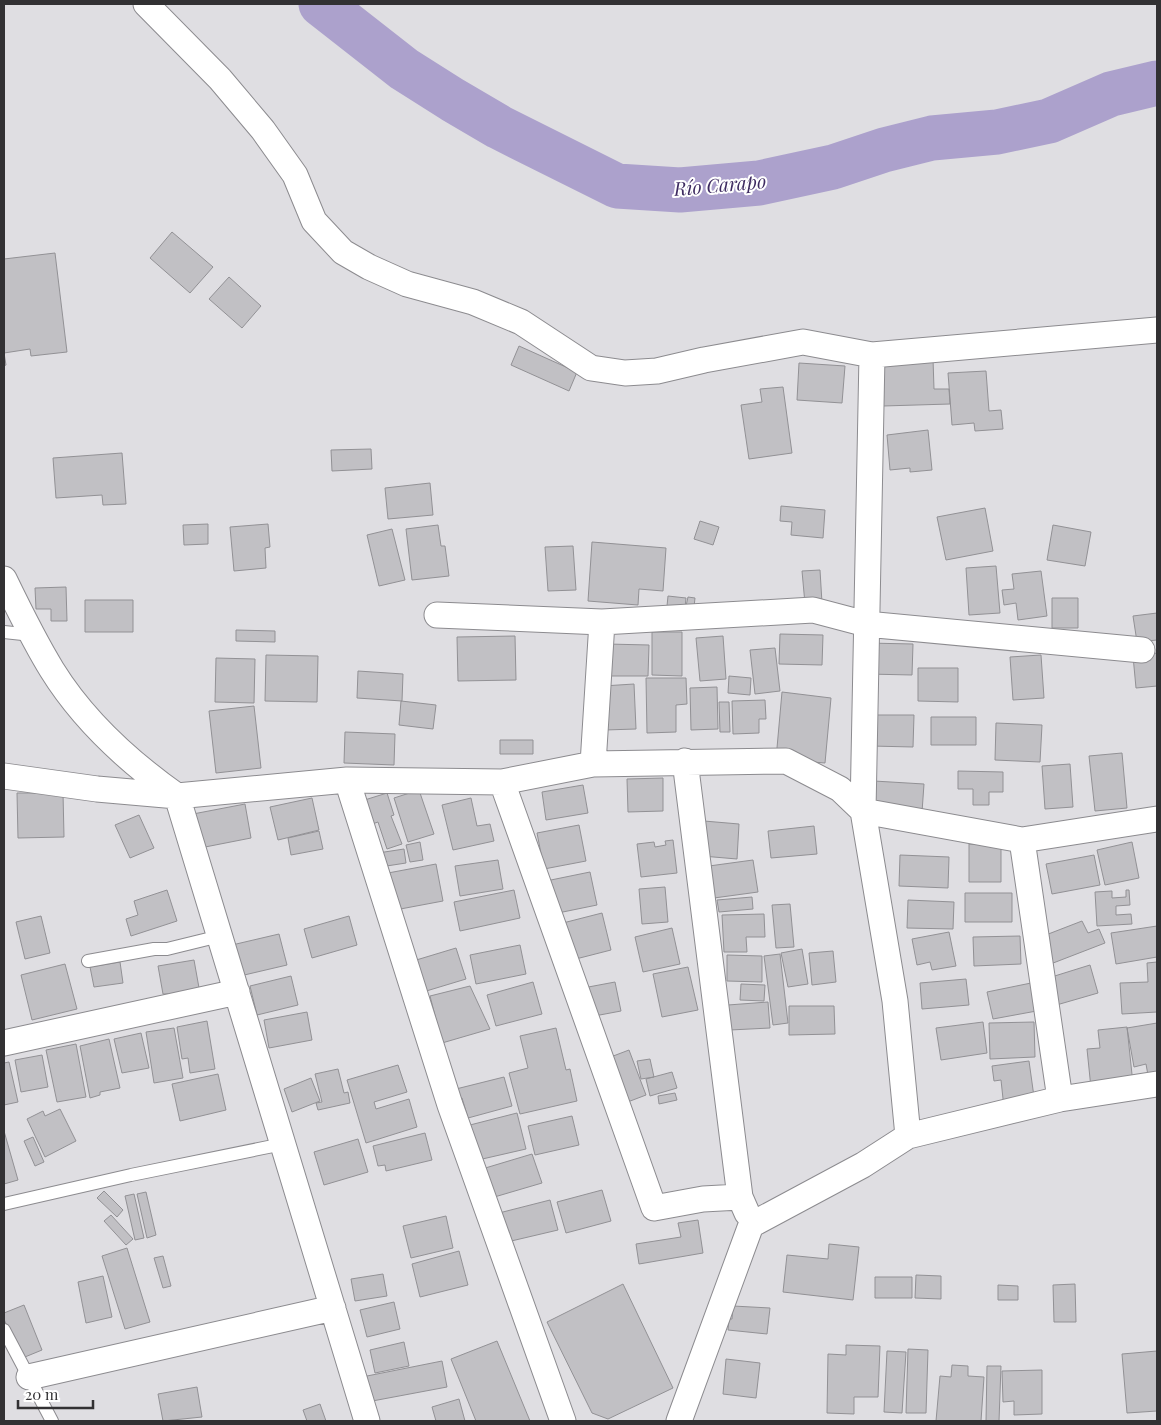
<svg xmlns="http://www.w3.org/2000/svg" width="1161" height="1425" viewBox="0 0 1161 1425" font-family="'Playfair Display',serif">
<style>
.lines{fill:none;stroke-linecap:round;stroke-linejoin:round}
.river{stroke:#aca1cc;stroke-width:45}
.building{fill:#c1c0c4;stroke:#929195}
.lane-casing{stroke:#8c8b8f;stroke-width:14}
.street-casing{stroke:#8c8b8f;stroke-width:27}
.lane{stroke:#fff;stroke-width:12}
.street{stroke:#fff;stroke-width:25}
.labels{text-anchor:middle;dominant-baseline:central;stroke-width:4;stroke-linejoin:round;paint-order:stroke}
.water-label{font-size:19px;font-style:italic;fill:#3d2a60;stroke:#fff}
</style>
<rect width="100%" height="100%" fill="#dfdee2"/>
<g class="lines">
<path class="river" d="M321 4 404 69 453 100 499 127 617 186 680 190 759 183 833 167 884 150 932 138 997 132 1049 121 1111 94 1157 83"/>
</g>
<path class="building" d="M172 232 213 267 190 293 150 258Z
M55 253 67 352 31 356 30 349 4 353 6 365 4 366V259Z
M229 277 261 306 242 328 209 299Z
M519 346 577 372 569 391 511 365Z
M933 359 934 389H949L950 404 883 406 881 361Z
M799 363 845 366 842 403 797 400Z
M986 371 989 411 1001 410 1003 429 975 431 974 423 952 425 948 373Z
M783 387 792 453 749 459 741 405 762 402 760 389Z
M928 430 932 470 910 472V468L890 470 887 435Z
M371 449 372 469 332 471 331 450Z
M122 453 126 504 103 505 102 495 56 498 53 458Z
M430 483 433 515 388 519 385 488Z
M781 506 825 510 823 538 791 535 792 522 780 521Z
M985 508 993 551 946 560 937 517Z
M700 521 719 527 713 545 694 539Z
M208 524V544L184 545 183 525Z
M268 524 270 547 265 548 266 568 234 571 230 527Z
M438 525 441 546H445L449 576 412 580 406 529Z
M1053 525 1091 532 1085 566 1047 560Z
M392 529 405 580 379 586 367 535Z
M592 542 666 548 663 591 639 589 638 605 588 601Z
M573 546 576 590 548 591 545 547Z
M996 566 1000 613 969 615 966 568Z
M820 570 822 603 805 604 802 571Z
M1041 571 1047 616 1018 620 1016 603 1004 605 1002 590 1014 589 1012 574Z
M66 587 67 621H51V609H36L35 588Z
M668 596 686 598 685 608 667 606Z
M688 597 695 598 694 607 686 606Z
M1052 598H1078V628H1052Z
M85 600H133V632H85Z
M1157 613V640L1137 642 1133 616Z
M236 630 275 631V642L236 641Z
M652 632H682V676L652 675Z
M780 634 823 635 822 665 779 664Z
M515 636 516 680 458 681 457 637Z
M723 636 726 679 700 681 696 638Z
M867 643 913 644 912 675 867 674Z
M607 644 649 645 648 676H607Z
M775 648 780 691 755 694 750 650Z
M1157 653V686L1136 688 1133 656Z
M266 655 318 656 317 702 265 701Z
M1041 655 1044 698 1013 700 1010 657Z
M216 658 255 659 254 703 215 702Z
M918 668H958V702L918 701Z
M358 671 403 674 402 701 357 698Z
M729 676 751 678 750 695 728 693Z
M646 678H686L687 704 676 705V732L647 733Z
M634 684 636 729 605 730 603 686Z
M717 687 718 729 691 730 690 688Z
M782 692 831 698 825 763 776 759Z
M765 700 766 719H759V733L733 734 732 701Z
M401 701 436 705 433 729 399 725Z
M719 702H729L730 732H720Z
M254 706 261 768 216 773 209 711Z
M871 715H914L913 747 871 746Z
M931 717H976V745H931Z
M996 723 1042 725 1040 762 995 760Z
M345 732 395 734 394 765 344 763Z
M500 740H533V754H500Z
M1122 753 1127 808 1095 811 1089 756Z
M1070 764 1073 807 1045 809 1042 766Z
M958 771 1003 772V792H989V805H973V789H958Z
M663 778V811L628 812 627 779Z
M874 781 924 784 922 812 872 808Z
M583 785 588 813 546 820 542 792Z
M419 790 434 834 408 842 394 798Z
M17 793H63L64 837 18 838Z
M387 793 394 815 391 816 402 844 387 849 378 822 364 827 355 803Z
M312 798 319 830 278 840 270 807Z
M471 798 477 826 490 824 494 841 453 850 442 805Z
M245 804 251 838 200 848 193 814Z
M139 815 154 848 130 858 115 825Z
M704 821 739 824 737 859 702 856Z
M579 825 586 861 544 869 537 833Z
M814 826 817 854 771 858 768 831Z
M319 831 323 849 291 855 288 838Z
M673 840 677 873 641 877 637 844 654 842 655 847 666 845 665 841Z
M420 842 423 860 410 862 406 845Z
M1132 842 1139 878 1105 885 1097 850Z
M969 844 1001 845V882H969Z
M404 849 406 863 380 867 378 853Z
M900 855 949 857 948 888 899 886Z
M1094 855 1100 885 1052 894 1046 864Z
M498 860 503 889 460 896 455 866Z
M753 860 758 892 714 898 709 866Z
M436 864 443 901 395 910 388 873Z
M590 872 597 905 553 914 546 881Z
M665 887 668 922 642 924 639 889Z
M167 890 177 921 131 936 126 919 138 915 134 901Z
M514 890 520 918 460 931 454 902Z
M1126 890H1129L1130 905 1116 906V915L1131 914 1132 924 1097 926 1095 892 1112 891V898L1126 897Z
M965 893H1012V922H965Z
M752 897 753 909 719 912 717 900Z
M908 900 954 902 953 929 907 928Z
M790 904 794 947 776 948 772 905Z
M602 913 611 950 568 961 559 924Z
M764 914 765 937H746L747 952H724L722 915Z
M41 916 50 953 25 959 16 922Z
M349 916 357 945 312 958 304 929Z
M1082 921 1088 933 1099 929 1105 943 1048 965 1038 938Z
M1157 926V957L1116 964 1111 933Z
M672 928 680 964 643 972 635 937Z
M949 932 956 966 932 970 930 962 917 965 912 939Z
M279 934 287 965 240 976 232 945Z
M1020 936 1021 964 974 966 973 937Z
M520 945 526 974 476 984 470 955Z
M456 948 466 979 423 992 413 961Z
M802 949 808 984 788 987 781 953Z
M833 951 836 982 812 985 809 953Z
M780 954 788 1023 773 1025 764 956Z
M727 955 762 956V982L727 981Z
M194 960 201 999 170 1004 168 994H163L158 966Z
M120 962 123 983 94 987 90 967Z
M1157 962V1012L1122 1014 1120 983 1148 982 1147 963Z
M65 964 77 1009 32 1020 21 975Z
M1090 965 1098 993 1053 1006 1045 979Z
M688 967 698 1010 662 1017 653 974Z
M291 976 298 1005 257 1015 250 986Z
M966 979 969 1005 922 1009 920 983Z
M533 982 542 1014 496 1026 487 995Z
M615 982 621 1011 589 1017 583 988Z
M1036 982 1042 1010 993 1019 987 992Z
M741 984 765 985 764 1001 740 1000Z
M470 986 490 1029 442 1043 430 996Z
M768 1002 770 1028 730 1030 728 1005Z
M789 1006H834L835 1034 789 1035Z
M307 1012 312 1040 269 1048 264 1020Z
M207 1021 215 1069 190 1073 188 1058 182 1059 177 1027Z
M983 1022 987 1053 941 1060 936 1028Z
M1034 1022 1035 1057 990 1059 989 1023Z
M1157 1023V1080L1149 1081 1146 1064 1134 1067 1127 1028Z
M1127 1027 1133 1084 1091 1088 1087 1049 1100 1048 1098 1030Z
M174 1028 183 1078 154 1083 146 1032Z
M556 1028 566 1070 570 1069 577 1101 520 1114 509 1073 528 1068 520 1036Z
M141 1033 149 1068 122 1073 114 1039Z
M109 1039 120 1088 100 1092V1095L90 1098 80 1046Z
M76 1044 86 1097 57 1102 46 1050Z
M629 1050 646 1095 625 1103 608 1058Z
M42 1055 48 1087 21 1092 15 1060Z
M650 1059 654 1077 641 1079 637 1061Z
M1029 1061 1035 1104 1004 1108 1001 1080 994 1081 992 1066Z
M9 1062 18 1102 4 1105V1063Z
M398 1065 407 1092 374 1102 376 1109 409 1099 417 1127 366 1143 347 1080Z
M338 1069 344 1093 348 1092 350 1103 318 1110 316 1103 322 1102 315 1074Z
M672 1072 677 1088 650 1096 646 1079Z
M218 1074 226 1110 180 1121 172 1084Z
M504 1077 512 1106 468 1118 462 1098 454 1099 452 1090Z
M311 1078 320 1101 292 1112 284 1089Z
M675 1093 677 1100 659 1104 658 1096Z
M60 1109 76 1141 45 1157 27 1119 43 1111 45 1116Z
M517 1113 526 1149 478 1160 470 1125Z
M572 1116 579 1145 535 1155 528 1126Z
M4 1131 18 1180 4 1184Z
M425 1133 432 1160 386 1171 385 1165 378 1166 373 1146Z
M33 1137 44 1162 35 1166 24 1141Z
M358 1139 368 1172 324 1185 314 1152Z
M532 1154 542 1183 491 1198 482 1169Z
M602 1190 611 1221 566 1233 557 1202Z
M104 1191 123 1210 117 1217 97 1198Z
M146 1192 156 1235 147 1238 137 1194Z
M134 1194 144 1238 135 1240 125 1196Z
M550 1200 558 1230 507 1242 499 1213Z
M111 1215 133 1239 126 1245 104 1221Z
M446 1216 453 1248 411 1258 403 1226Z
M698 1220 703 1253 639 1264 636 1244 681 1237 678 1223Z
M829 1244 859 1247 853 1300 783 1292 787 1255 828 1259Z
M127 1248 150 1322 125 1329 102 1256Z
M459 1251 468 1285 420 1297 412 1264Z
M163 1256 171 1286 163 1288 154 1258Z
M383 1274 387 1296 355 1301 351 1279Z
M916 1275 941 1276V1299L915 1298Z
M103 1276 112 1317 86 1323 78 1282Z
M875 1277H912V1298H875Z
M623 1284 673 1388 608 1419 592 1413 547 1322Z
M1075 1284 1076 1322H1054L1053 1285Z
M998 1285 1018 1286V1300H998Z
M394 1302 400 1329 367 1337 360 1310Z
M24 1305 42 1350 20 1359 4 1319V1313Z
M733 1306 770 1308 767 1334 728 1330 729 1319H732Z
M497 1341 530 1421H476L451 1359Z
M404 1342 409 1366 375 1373 370 1350Z
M846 1345 880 1346 878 1397H854V1414L827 1413 828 1354 846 1355Z
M908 1349 928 1350 926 1413H906Z
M887 1351 906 1352 902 1413 884 1412Z
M1157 1351V1411L1127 1413 1122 1354Z
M726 1359 760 1363 756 1398 723 1394Z
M442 1361 447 1387 367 1402 362 1377Z
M952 1365 968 1366V1376L984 1377 981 1421H936L940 1376 951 1377Z
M987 1366H1001L999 1421H986Z
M1042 1370V1414L1014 1415V1401L1003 1402 1002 1371Z
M197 1387 202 1417 163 1421 158 1394Z
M459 1399 465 1421H436L432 1407Z
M320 1404 326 1421H307L303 1410Z"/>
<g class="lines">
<g class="lane-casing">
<path id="lane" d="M4 632 32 635
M88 961 154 949H167L220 936
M4 1204 131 1175 283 1144
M4 1330 52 1421"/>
</g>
<g class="street-casing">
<path id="street" d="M146 4 220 79 263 130 295 175 314 221 343 252 369 267 407 284 473 302 521 322 591 368 625 373 657 371 704 360 803 342 872 355 1157 330
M872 355 863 811 895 1001 908 1136
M4 579C19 610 34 641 52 670 83 720 129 762 177 796L367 1421
M437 615 602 622 813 610 866 624 1142 650
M685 761 740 1197 747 1213
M593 764 602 622
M4 776 97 789 177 796 347 780 502 782 593 764 786 761 840 789 863 811 1022 840 1157 819
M347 780 450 1105 563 1421
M502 782 654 1208 703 1199 740 1197
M1022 840 1060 1099
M4 1043 237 992
M29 1377 333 1308
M679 1421 751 1225 863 1165 908 1136 1060 1099 1157 1084"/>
</g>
<use href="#lane" class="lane"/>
<use href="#street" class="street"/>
</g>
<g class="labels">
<g class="water-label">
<text transform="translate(720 184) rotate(-5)">Río Carapo</text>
</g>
</g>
<rect width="1161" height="1425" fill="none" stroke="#323133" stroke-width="10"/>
<path d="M18 1400v8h75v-8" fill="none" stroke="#323133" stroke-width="2.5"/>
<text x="25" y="1400" font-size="15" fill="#323133" stroke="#ffffff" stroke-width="4" paint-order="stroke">20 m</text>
</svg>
